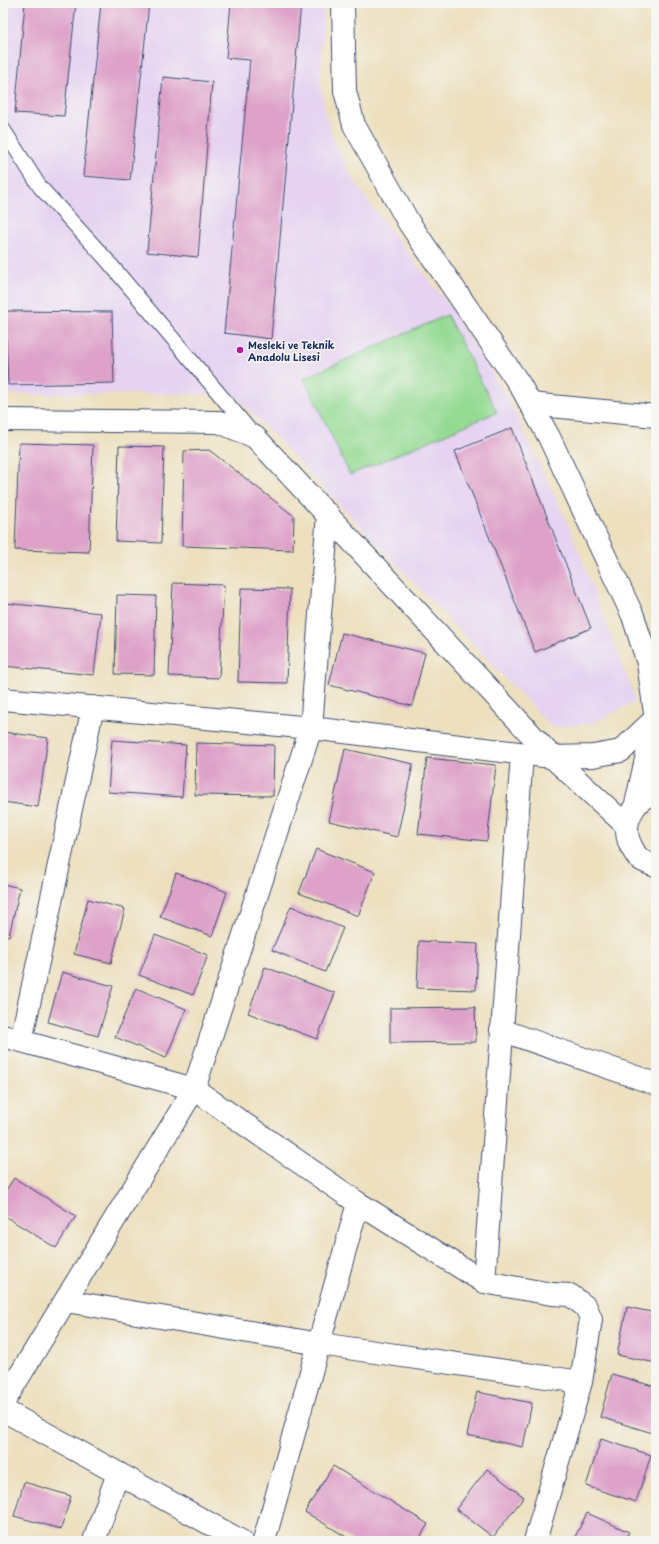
<svg xmlns="http://www.w3.org/2000/svg" width="659" height="1544" viewBox="0 0 659 1544" font-family="'Playpen Sans',sans-serif">
<style>
.built{fill:#e5d3f1}
.green{fill:#94da93;stroke:#588478}
.building{fill:#dea2c9}
.lines{fill:none;stroke-linecap:round;stroke-linejoin:round}
.service-casing{stroke:#3a4a6d;stroke-width:16}
.minor-casing{stroke:#3a4a6d;stroke-width:24}
.tertiary-casing{stroke:#3a4a6d;stroke-width:24}
.service{stroke:#fff;stroke-width:14}
.minor{stroke:#fff;stroke-width:22}
.tertiary{stroke:#fff;stroke-width:22}
.poi-dot{fill:#b5179e;stroke:#f6f6f2;stroke-width:1.5}
.labels{text-anchor:middle;dominant-baseline:central;stroke-width:3;stroke-linejoin:round;paint-order:stroke}
.poi-label{font-size:10px;font-weight:bold;fill:#1b2f5e;stroke:#f6f6f2;text-anchor:start}
</style>
<rect width="100%" height="100%" fill="#f6f6f2"/>
<filter id="ink" filterUnits="userSpaceOnUse"><feTurbulence type="fractalNoise" baseFrequency=".025" numOctaves="2"/><feDisplacementMap in="SourceGraphic" scale="8" xChannelSelector="R" yChannelSelector="G"/><feConvolveMatrix kernelMatrix="1 2 1 2 8 2 1 2 1" color-interpolation-filters="sRGB"/></filter>
<filter id="wash" filterUnits="userSpaceOnUse"><feTurbulence type="fractalNoise" baseFrequency=".012" numOctaves="4" result="noise"/><feDisplacementMap in="SourceGraphic" scale="16" xChannelSelector="R" yChannelSelector="G"/><feGaussianBlur stdDeviation="0.9" result="paint"/><feColorMatrix in="noise" values="0 0 0 0 0 0 0 0 0 0 0 0 0 0 0 0 0 1.4 0 .05"/><feComposite in="paint" operator="in"/></filter>
<g filter="url(#wash)">
<rect width="100%" height="100%" fill="#ede0bf"/>
<path class="built" d="M3 3H324L320 82 325 112 334 140 354 180 372 207 450 307 509 401 569 526 636 701 594 723 552 727 234 394H3Z"/>
<path class="green" d="M447 315 497 412 350 475 304 378Z"/>
<g id="blocks">
<path class="building" d="M25 3H76L64 116 15 113Z
M101 3H149L130 180 83 176Z
M231 3H301L271 339 224 333 250 60 226 58Z
M163 77 212 82 198 257 147 252Z
M5 311 112 312 114 383 8 385Z
M512 428 591 628 535 652 455 451Z
M19 443 93 445 89 552 15 550Z
M119 446 164 447 161 543 116 541Z
M209 450 294 516 293 550 182 546 184 451Z
M173 583 224 585 219 678 169 676Z
M241 588 290 589 287 683 238 682Z
M117 595 156 596 154 675 115 674Z
M5 603 101 613 94 675 3 666V627Z
M342 633 425 653 412 706 329 685Z
M3 732 48 738 38 807 3 802Z
M112 740 186 745 182 797 108 792Z
M196 743 274 745 273 796 195 795Z
M345 749 413 764 397 837 329 821Z
M427 758 496 765 487 841 418 834Z
M316 849 375 872 358 916 299 893Z
M176 873 227 892 212 936 160 917Z
M3 884 20 888 9 936 3 935Z
M88 899 125 909 111 963 74 954Z
M291 906 343 928 325 972 272 950Z
M155 935 208 955 193 995 139 975Z
M419 941 478 944 476 990 417 988Z
M265 967 335 993 317 1039 248 1013Z
M62 972 113 986 98 1036 48 1022Z
M136 988 186 1009 166 1058 115 1037Z
M475 1007 476 1042 390 1043V1008Z
M14 1178 76 1216 56 1248 3 1215V1195Z
M627 1307 656 1313V1363L617 1355Z
M612 1374 656 1387V1434L600 1417Z
M477 1392 532 1403 523 1447 467 1435Z
M601 1439 651 1455 636 1502 586 1486Z
M333 1466 428 1524 418 1541H353L305 1512Z
M487 1469 524 1497 493 1537 456 1509Z
M24 1482 71 1496 61 1529 14 1516Z
M587 1513 629 1532 624 1541H573Z"/>
</g>
</g>
<g filter="url(#ink)">
<use href="#blocks" fill-opacity="0" stroke="#3a4a6d" stroke-width="1"/>
<g class="lines">
<g class="service-casing">
<path id="service" d="M3 129 40 187 106 259 252 433"/>
</g>
<g class="minor-casing">
<path id="minor" d="M530 404 656 416
M3 699 311 728 552 757 593 756 621 751 655 719
M501 1030 656 1084
M3 1036 194 1089 358 1203 264 1541
M21 1041 93 707
M358 1203 484 1282 552 1294 570 1295 586 1307 591 1319 581 1382 535 1541
M484 1282 522 754
M66 1301 320 1344 581 1382
M3 1403 194 1089 311 728 328 514
M3 1410 241 1541
M94 1541 118 1473"/>
</g>
<g class="tertiary-casing">
<path id="tertiary" d="M343 3 345 91 354 125 409 223 520 385 549 437 633 616 648 663 656 720
M3 420 219 422 255 437 552 757 627 826
M656 792C633 799 619 826 632 848 634 851 636 856 639 858 643 862 651 864 656 866
M636 804 655 719"/>
</g>
<use href="#service" class="service"/>
<use href="#minor" class="minor"/>
<use href="#tertiary" class="tertiary"/>
</g>
</g>
<circle class="poi-dot" cx="240" cy="350" r="4"/>
<g class="labels">
<g class="poi-label">
<text x="248" y="344">Mesleki ve Teknik<tspan x="248" dy="12">Anadolu Lisesi</tspan></text>
</g>
</g>
<rect width="659" height="1544" fill="none" stroke="#f6f6f2" stroke-width="16"/>
</svg>
